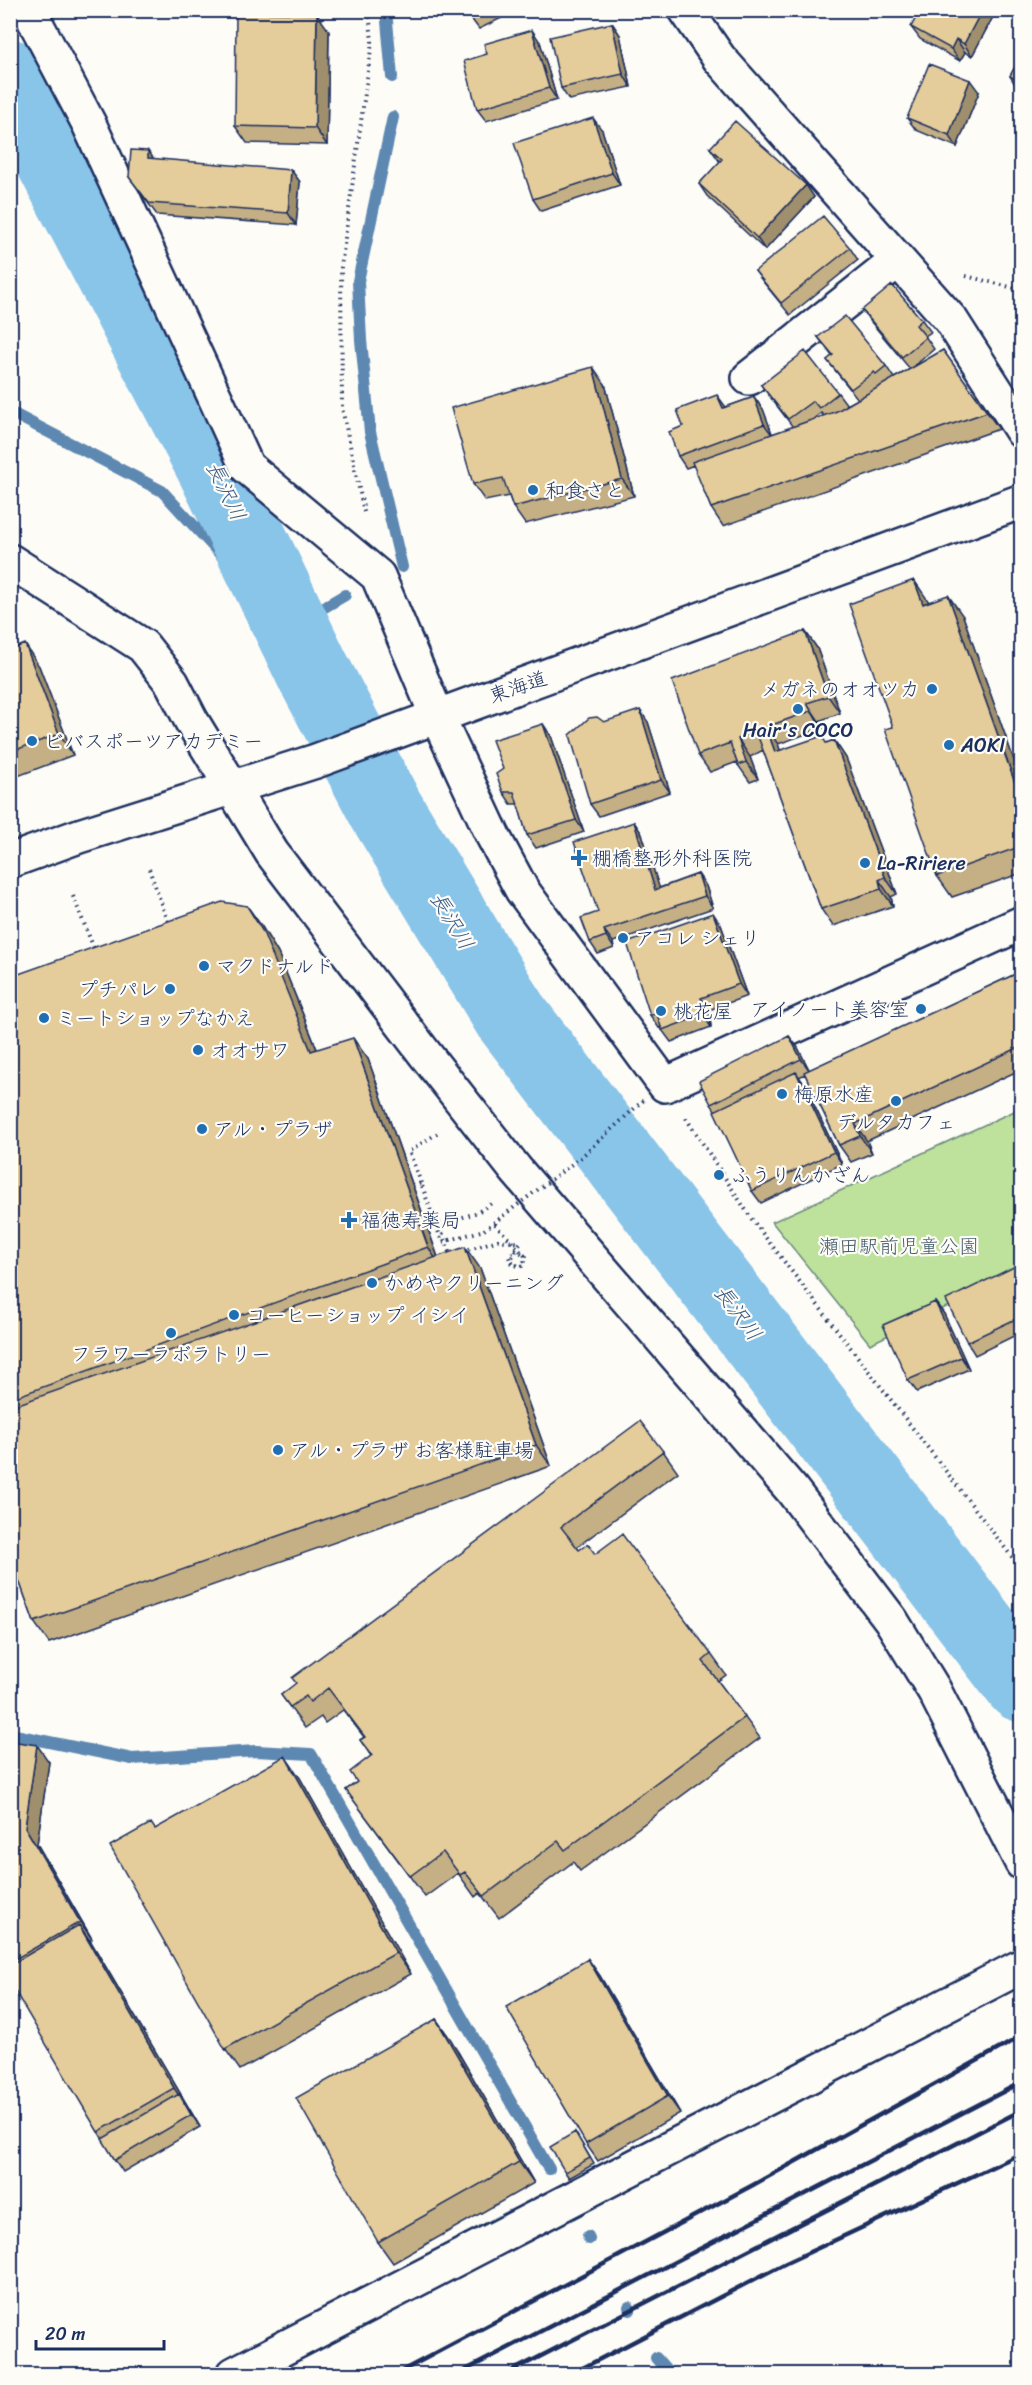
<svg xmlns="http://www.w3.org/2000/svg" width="1032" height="2385" viewBox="0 0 1032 2385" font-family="Sriracha,'Klee One',sans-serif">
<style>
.green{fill:#bee29c;stroke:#6c887d;stroke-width:1.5}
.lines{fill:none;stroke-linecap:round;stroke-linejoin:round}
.stream{stroke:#5d88b1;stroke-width:12}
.river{stroke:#89c4e9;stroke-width:76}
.minor-casing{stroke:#1b2f5e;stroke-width:38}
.tertiary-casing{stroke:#1b2f5e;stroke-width:38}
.trunk-casing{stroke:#1b2f5e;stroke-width:38}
.path{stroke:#1b2f5e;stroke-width:4;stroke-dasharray:1.5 4.5;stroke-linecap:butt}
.minor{stroke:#fdfcf7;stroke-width:33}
.tertiary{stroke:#fdfcf7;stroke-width:33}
.trunk{stroke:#fdfcf7;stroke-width:33}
.rail{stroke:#1b2f5e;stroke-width:4.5}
.path-bridge{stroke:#1b2f5e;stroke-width:4;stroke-dasharray:1.5 4.5;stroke-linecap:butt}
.wall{fill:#c5af85;stroke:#1b2f5e;stroke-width:1.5;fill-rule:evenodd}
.shaded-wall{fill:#a08f6c;stroke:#1b2f5e;stroke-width:1.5}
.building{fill:#e5cc9b;stroke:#1b2f5e;stroke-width:1.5}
.poi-dot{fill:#1f6fb2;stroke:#fdfcf7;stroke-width:2}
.labels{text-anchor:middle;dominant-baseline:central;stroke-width:4.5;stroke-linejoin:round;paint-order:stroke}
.poi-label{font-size:20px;fill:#1b2f5e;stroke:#fdfcf7;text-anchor:start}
.street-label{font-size:20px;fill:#1b2f5e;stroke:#fdfcf7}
.park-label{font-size:20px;fill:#445c6e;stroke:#fdfcf7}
.water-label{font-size:21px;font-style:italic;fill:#3c5c88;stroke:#fdfcf7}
</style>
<rect width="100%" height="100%" fill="#fdfcf7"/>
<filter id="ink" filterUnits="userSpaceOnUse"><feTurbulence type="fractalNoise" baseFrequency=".0167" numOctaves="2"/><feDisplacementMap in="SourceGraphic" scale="12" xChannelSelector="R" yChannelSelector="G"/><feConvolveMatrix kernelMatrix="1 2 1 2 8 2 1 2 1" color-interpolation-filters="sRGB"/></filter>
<g filter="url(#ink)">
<path class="green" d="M1021 1108V1271L870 1344 772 1222Z"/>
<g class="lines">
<path class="stream" d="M386 10 392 77
M393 117 358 281 361 340 370 432 402 567
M10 412 162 491 232 567 286 613
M292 626 345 595
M10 1734 132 1759 256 1751 311 1754 549 2169
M588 2236 589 2239
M629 2307 630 2310
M656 2358 670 2374"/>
<path class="river" d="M10 77 214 466 312 669 386 810 510 1015 1022 1684"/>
<g class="minor-casing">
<path id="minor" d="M29 10 89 124 247 467 378 576 437 716 493 836 522 890 665 1085 1022 923
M686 10 719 58 951 320 1022 431
M749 378 897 261
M234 2374 1022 1966"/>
</g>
<g class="tertiary-casing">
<path id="tertiary" d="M10 561 143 646 172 683 191 720 272 853 425 1054 516 1170 792 1490 891 1620 934 1690 1022 1863"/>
</g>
<g class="trunk-casing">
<path id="trunk" d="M10 861 79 836 316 761 1022 501"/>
</g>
<path class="path" d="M966 276 1022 290
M364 512 342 408 341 267 372 42 369 10
M149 869 169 925
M73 896 95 951
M686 1118 753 1221 1022 1570
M421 1183 409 1151 438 1133
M425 1221 437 1217 450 1255
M440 1225 478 1212 493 1202
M450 1240 484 1230
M520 1243 509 1257 512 1265 524 1266 526 1255 516 1251 511 1259 513 1263 520 1267 524 1265 525 1256
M463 1251 498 1240 521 1243"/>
<use href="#minor" class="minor"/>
<use href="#tertiary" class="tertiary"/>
<use href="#trunk" class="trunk"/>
<path class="rail" d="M396 2374 753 2185 1022 2036
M458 2374 1022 2082
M506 2374 1022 2110
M571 2374 786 2263 1022 2153"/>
<path class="path-bridge" d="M413 1186 421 1183 442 1242 450 1240
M495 1224 525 1256
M484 1230 580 1158 646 1098"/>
</g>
<path class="wall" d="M467 10H513L514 12 479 29 470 17Z
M523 10H531L524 13Z
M994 15 972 56 965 52 960 61 920 39 911 27Z
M612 23 620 35 631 87 569 100 561 88Z
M329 31 327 145 247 143 235 126Z
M540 42 557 100 486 121 477 109 487 54Z
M1022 54V90L1018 89 1010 76Z
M979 92 957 147 916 130 907 118Z
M602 130 620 185 541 211 533 199Z
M710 148 814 197 765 250 707 196 699 184 720 162Z
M291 170 300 182 296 225 157 215 129 177Z
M850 248 858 260 790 315 764 283 755 271Z
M862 310 922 320 931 332 925 336 934 349 912 368 943 350 999 429 723 526 711 508 694 465 686 468 678 456 683 426 726 407 754 397 763 409 772 434 793 427 761 385 838 393 847 405 858 399 827 360 832 356 818 337 886 366 894 378 910 369 871 322ZM821 413 824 416 811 421Z
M605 384 634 496 525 524 513 507 509 496 485 501 473 484Z
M929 602 963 616 1022 783V873L952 897 937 876 893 727Z
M805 631 817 648 840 713 819 721 823 728 778 744 780 750 827 743 834 740 846 758 897 894 891 897 893 906 833 926 821 909 763 750 750 757 758 779 750 782 738 765 737 762 710 772 698 755Z
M10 650 39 666 73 755 10 779Z
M604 722H648L670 792 599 816 590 804Z
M543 724 551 736 584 832 536 848 527 835 518 804H511L503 792V769Z
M634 822 642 834 659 888 698 874 706 886 713 908 613 942 614 948 598 954 590 942 598 912Z
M247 906 262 927 278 953 317 1049 368 1059 438 1257 480 1268 551 1466 49 1643 34 1622 10 1555V977Z
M721 925 747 996 709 1010 711 1027 671 1042 662 1030 661 1027 659 1028 650 1015Z
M1022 971V1069L867 1141 872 1153 851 1162 839 1145 805 1074 799 1077 804 1084 842 1164 761 1203 752 1191 715 1110 711 1104 789 1036 798 1048 809 1070Z
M1022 1263V1332L975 1355 967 1342Z
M935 1302 944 1314 969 1369 917 1392 908 1380Z
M663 1451 678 1472 577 1547 579 1550 595 1554 711 1654 726 1675 718 1681 760 1738 580 1871 573 1862 499 1918 480 1893 475 1897 458 1873 425 1897 346 1790 357 1782 371 1756 360 1740 364 1737 343 1710 325 1723 321 1717 305 1728 281 1695Z
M10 1741 49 1762 37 1844 92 1939 90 1940 200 2127 123 2172 115 2160 12 1985 10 1986Z
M300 1778 411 1974 240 2070 225 2049 155 1829Z
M588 1959 600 1976 680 2113 598 2161 586 2144Z
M436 2019 451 2040 534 2183 393 2263 378 2242Z
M575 2132 594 2164 569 2178 565 2172Z"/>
<path class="shaded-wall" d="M982 10H991L994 15 972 56 964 44Z
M317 14 329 31 327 145 315 128Z
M612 23 620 35 631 87 623 74Z
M532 30 540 42 557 100 549 88Z
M956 39 965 52 960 61 951 49Z
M970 80 979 92 957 147 949 135Z
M593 118 602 130 620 185 612 173Z
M148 151 157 163 148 158Z
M291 170 300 182 296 225 288 213Z
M806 185 814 197 765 250 757 238Z
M593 367 605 384 634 496 622 479Z
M717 395 726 407 731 420 723 408Z
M754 397 763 409 773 436 764 424Z
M914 580 929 602 923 604Z
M948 595 963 616 1022 783V803Z
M805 631 817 648 840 713 828 696Z
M25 644 39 666 73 755 59 734Z
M807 703 819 721 823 728 811 711Z
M640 710 648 722 670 792 661 780Z
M543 724 551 736 584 832 576 820Z
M766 727 778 744 787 769 775 752Z
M738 739 750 757 758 779 746 762Z
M834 740 846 758 897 894 885 877Z
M634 822 642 834 664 902 655 890Z
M698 874 706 886 713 908 705 896Z
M879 880 891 897 893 906 881 889Z
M247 906 262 927 278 953 326 1072 311 1051Z
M713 913 721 925 747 996 739 984Z
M604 930 613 942 614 948 606 936Z
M701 998 709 1010 711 1027 703 1015Z
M789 1036 798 1048 810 1071 801 1059Z
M353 1038 368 1059 442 1269 428 1247Z
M796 1072 804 1084 842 1164 834 1152Z
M855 1124 867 1141 872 1153 860 1136Z
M465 1247 480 1268 551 1466 536 1445Z
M935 1302 944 1314 969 1369 961 1357Z
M37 1745 49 1762 37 1844 92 1939 80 1922 25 1827Z
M285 1756 300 1778 411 1974 396 1953Z
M79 1925 91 1942 200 2127 174 2088Z
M588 1959 600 1976 680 2113 668 2096Z
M436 2019 451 2040 534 2183 519 2162Z"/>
<path class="building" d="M467 10H483L470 17Z
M920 10H982L964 44 956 39 951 49 911 27Z
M236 12 317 14 315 128 235 126Z
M612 23 623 74 561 88 550 37Z
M532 30 549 88 477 109 464 61 487 54 484 44Z
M1022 54V83L1010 76Z
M929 64 970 80 949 135 907 118Z
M593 118 612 173 533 199 514 143Z
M735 121 806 185 757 238 699 184 722 159 710 148Z
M131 150 148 151V158L291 170 288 213 149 203 129 177Z
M823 216 850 248 781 303 755 271Z
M892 285 922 320 916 325 926 337 902 357 862 310Z
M845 316 886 366 876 374 874 372 851 389 827 360 833 355 818 337Z
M943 350 987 412 711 508 692 462 837 411Z
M805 351 838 393 819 408 813 401 788 419 761 385Z
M593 367 622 479 513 507 503 478 473 484 451 408Z
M717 395 723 408 754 397 764 424 678 456 669 432 683 426 677 410Z
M914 580 923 604 948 595 1022 803V846L937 876 885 729 893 727 849 604Z
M805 631 828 696 807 703 811 711 766 727 775 752 822 736 826 743 834 740 885 877 879 880 881 889 821 909 756 731 738 739 746 762 738 765 730 743 698 755 672 681Z
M25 644 59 734 10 752V650Z
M640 710 661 780 590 804 570 735 589 718 597 717 604 722Z
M543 724 576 820 527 835 514 792H503L496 774 503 769 492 740Z
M634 822 655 890 698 874 705 896 604 930 606 936 590 942 581 918 598 912 574 842Z
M222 902 247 906 263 932 311 1051 353 1038 428 1247 10 1399V977Z
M713 913 739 984 701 998 703 1015 662 1030 657 1014 650 1015 627 943Z
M1022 971V1046L855 1124 860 1136 839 1145 804 1072Z
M789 1036 801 1059 711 1104 699 1081Z
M796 1072 834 1152 752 1191 714 1111Z
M465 1247 536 1445 34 1622 10 1555V1407Z
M1022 1263V1316L967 1342 946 1300Z
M935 1302 961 1357 908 1380 883 1325Z
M640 1421 663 1451 561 1527 579 1550 588 1544 595 1554 622 1534 711 1654 703 1661 745 1717 565 1850 558 1841 484 1896 465 1872 460 1875 443 1852 410 1876 346 1790 357 1782 350 1772 372 1755 360 1740 365 1737 328 1688 310 1702 306 1696 290 1707 281 1695 296 1683 292 1678Z
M10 1741 37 1745 25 1827 80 1922 10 1962Z
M285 1756 396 1953 225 2049 110 1846 151 1823 155 1829Z
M79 1925 174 2088 98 2132 10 1983V1965Z
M588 1959 668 2096 586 2144 506 2007Z
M436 2019 519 2162 378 2242 296 2098Z
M179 2094 191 2115 115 2160 102 2139Z
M575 2132 590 2158 565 2172 550 2147Z"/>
</g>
<g class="poi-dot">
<circle cx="533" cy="490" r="6"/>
<circle cx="932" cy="689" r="6"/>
<circle cx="798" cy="709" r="6"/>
<circle cx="32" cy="741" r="6"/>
<circle cx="949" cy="745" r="6"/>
<path d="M576 849h6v6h6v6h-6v6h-6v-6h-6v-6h6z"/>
<circle cx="865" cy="863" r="6"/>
<circle cx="623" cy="938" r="6"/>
<circle cx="204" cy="966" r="6"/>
<circle cx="170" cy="989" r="6"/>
<circle cx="921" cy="1009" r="6"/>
<circle cx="661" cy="1011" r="6"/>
<circle cx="44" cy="1018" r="6"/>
<circle cx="198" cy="1050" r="6"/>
<circle cx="782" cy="1094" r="6"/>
<circle cx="896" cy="1101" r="6"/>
<circle cx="202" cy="1129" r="6"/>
<circle cx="719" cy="1175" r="6"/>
<path d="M346 1211h6v6h6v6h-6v6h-6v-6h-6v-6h6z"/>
<circle cx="372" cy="1283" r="6"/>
<circle cx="234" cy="1315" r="6"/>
<circle cx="171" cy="1333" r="6"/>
<circle cx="278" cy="1450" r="6"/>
</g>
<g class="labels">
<g class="poi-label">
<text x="545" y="490">和食さと</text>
<text x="920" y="689" text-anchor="end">メガネのオオツカ</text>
<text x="798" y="730" text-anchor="middle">Hair's COCO</text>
<text x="44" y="741">ビバスポーツアカデミー</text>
<text x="961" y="745">AOKI</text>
<text x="592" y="858">棚橋整形外科医院</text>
<text x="877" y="863">La-Ririere</text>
<text x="635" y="938">アコレ シェリ</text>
<text x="216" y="966">マクドナルド</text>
<text x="158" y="989" text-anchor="end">プチパレ</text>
<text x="909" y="1009" text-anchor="end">アイノート美容室</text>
<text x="673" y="1011">桃花屋</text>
<text x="56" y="1018">ミートショップなかえ</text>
<text x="210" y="1050">オオサワ</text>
<text x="794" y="1094">梅原水産</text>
<text x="896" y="1122" text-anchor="middle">デルタカフェ</text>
<text x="214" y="1129">アル・プラザ</text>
<text x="731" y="1175">ふうりんかざん</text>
<text x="361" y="1220">福徳寿薬局</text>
<text x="384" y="1283">かめやクリーニング</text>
<text x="246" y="1315">コーヒーショップ イシイ</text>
<text x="171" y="1354" text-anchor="middle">フラワーラボラトリー</text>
<text x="290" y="1450">アル・プラザ お客様駐車場</text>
</g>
<g class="street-label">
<text transform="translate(518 687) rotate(-19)">東海道</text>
</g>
<g class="park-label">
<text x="899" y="1246">瀬田駅前児童公園</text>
</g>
<g class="water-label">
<text transform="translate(226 491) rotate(64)">長沢川</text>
<text transform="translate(452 921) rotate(59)">長沢川</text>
<text transform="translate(738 1313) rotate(53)">長沢川</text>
</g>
</g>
<rect width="1032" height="2385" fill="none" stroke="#fdfcf7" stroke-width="36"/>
<rect x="18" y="18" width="996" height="2349" fill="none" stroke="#1b2f5e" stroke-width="2" filter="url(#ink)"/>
<path d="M36 2340v9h128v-9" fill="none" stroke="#1b2f5e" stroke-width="3"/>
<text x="45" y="2340" font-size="18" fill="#1b2f5e" stroke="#fdfcf7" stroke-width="4.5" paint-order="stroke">20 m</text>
</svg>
